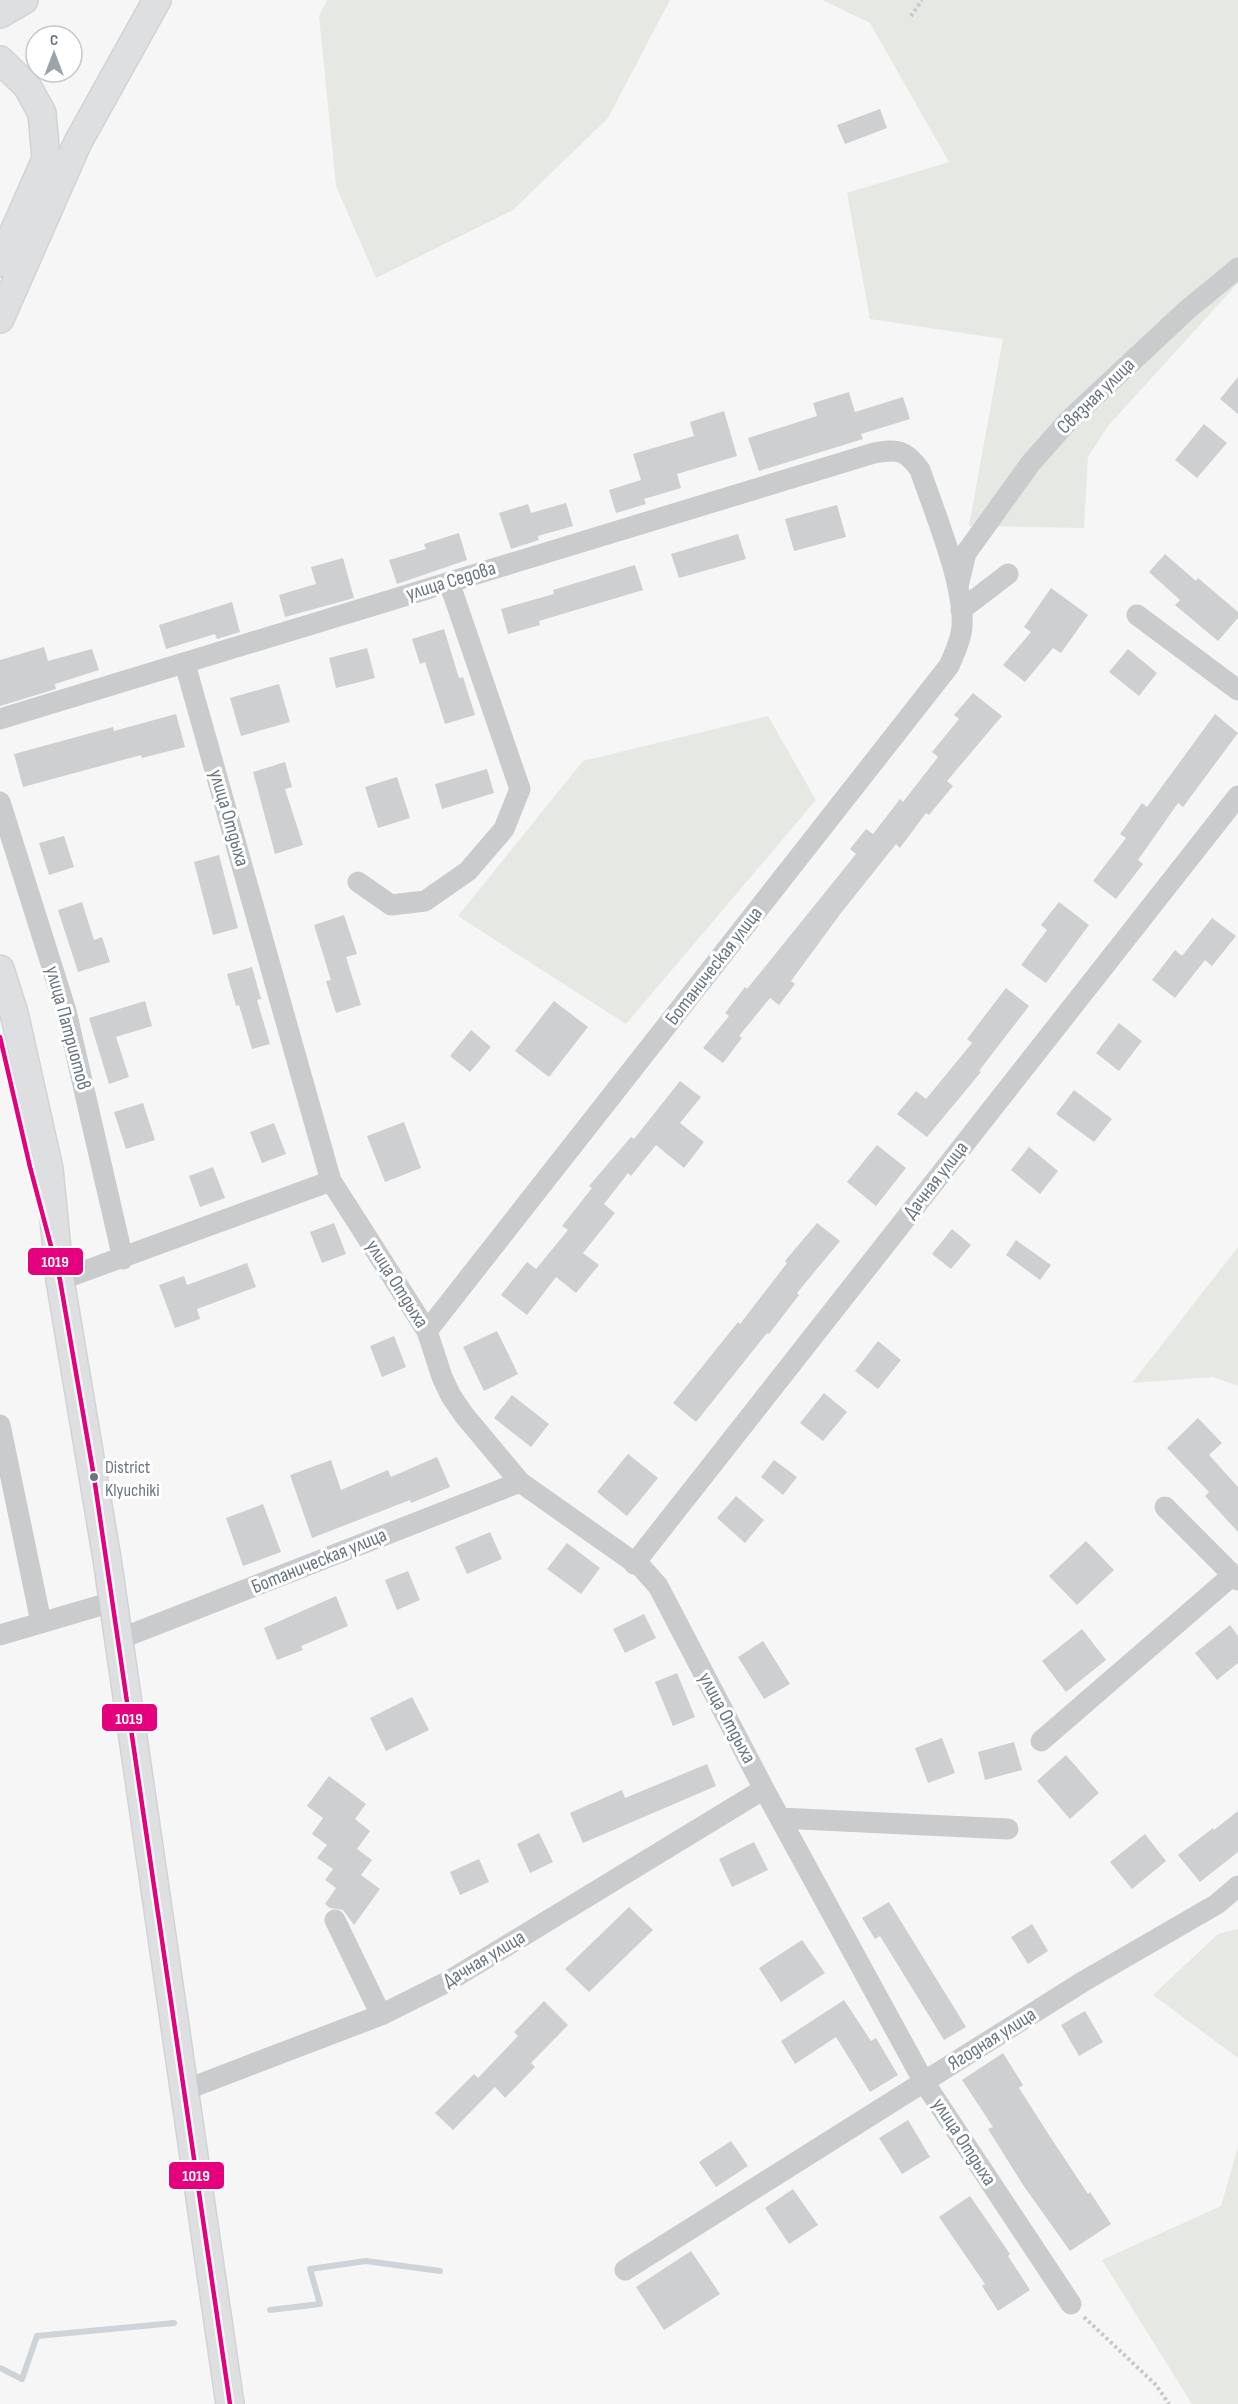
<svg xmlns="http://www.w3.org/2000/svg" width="1238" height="2404" viewBox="0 0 1238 2404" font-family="'Sofia Sans Condensed',sans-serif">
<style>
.green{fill:#e6e8e4}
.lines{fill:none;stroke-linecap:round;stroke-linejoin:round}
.stream{stroke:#cdd3d6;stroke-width:6}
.building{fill:#cecfd0}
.major-casing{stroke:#d2d3d4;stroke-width:30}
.path{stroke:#c7c8c9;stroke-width:4;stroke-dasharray:3 3;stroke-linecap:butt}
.minor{stroke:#c9cbcc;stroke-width:21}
.major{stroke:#dedfe0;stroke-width:27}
.bus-1-casing{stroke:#fff;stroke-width:9}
.bus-1{stroke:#e5007d;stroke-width:4.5}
.bus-dot{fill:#6a7782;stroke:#fff;stroke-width:2}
.labels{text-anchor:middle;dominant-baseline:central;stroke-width:6;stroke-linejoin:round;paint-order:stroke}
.bus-label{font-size:18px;fill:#6a7782;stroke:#fff;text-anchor:start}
.street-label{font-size:20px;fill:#6a7782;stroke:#fff}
.line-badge{stroke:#fff;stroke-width:2}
.badge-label{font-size:16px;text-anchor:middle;font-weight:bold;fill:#fff}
</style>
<rect width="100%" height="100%" fill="#f6f6f6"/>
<path class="green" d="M327 0H670L608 118 513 210 376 278 336 186 319 16Z
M822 0H1238V283L1108 426 1088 457 1084 528 969 526 1003 339 870 319 847 193 949 162 870 23Z
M768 716 816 800 626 1024 458 916 583 761Z
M1238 1247V1386L1213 1377 1132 1383Z
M1238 1929V2058L1153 1995 1218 1934Z
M1238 2147V2404H1192L1102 2260 1221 2206Z"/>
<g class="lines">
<path class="stream" d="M270 2310 320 2304 310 2269 366 2261 440 2271
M0 2368 22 2379 37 2336 174 2323"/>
</g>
<path class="building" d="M880 109 887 128 845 144 837 125Z
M1238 377V414L1220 399Z
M849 392 855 412 903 397 910 419 861 434 863 439 759 471 748 438 817 416 813 403Z
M724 411 737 456 677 474 681 488 644 499 646 504 616 513 609 490 641 480 633 454 694 436 690 422Z
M1204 424 1227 443 1197 478 1175 460Z
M566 503 573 526 538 536 539 540 511 549 499 513 528 504 531 513Z
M837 505 846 537 794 551 785 519Z
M459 533 467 560 397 584 389 560 426 549 424 544Z
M738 534 746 559 679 578 671 554Z
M1165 554 1196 581 1198 578 1238 612V618L1218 641 1175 605 1180 600 1149 572Z
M343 558 354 598 285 617 279 595 316 584 311 567Z
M635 565 643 590 539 621 540 625 508 634 501 609 554 594 553 590Z
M1051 588 1088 615 1061 653 1053 648 1025 682 1003 665 1031 632 1024 627Z
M232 602 240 632 217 639 215 634 166 649 159 625Z
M444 629 459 678 463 677 475 715 445 724 425 662 420 664 412 639Z
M44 647 48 661 92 649 99 670 55 684 56 689 0 706V660Z
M367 648 375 678 336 688 329 658Z
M1128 649 1157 673 1139 696 1109 672Z
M279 684 290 722 241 736 230 698Z
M973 693 1002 716 947 781 953 786 929 815 926 813 900 848 896 844 841 913 791 981 795 984 779 1005 770 998 739 1036 742 1038 723 1063 703 1048 729 1016 725 1013 745 987 747 989 856 854 850 849 866 829 873 834 900 799 903 802 938 757 932 752 959 719 954 715Z
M176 714 185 747 142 758 141 755 23 787 14 754 113 727 114 731Z
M1215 714 1238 733 1183 807 1178 803 1138 860 1143 864 1116 899 1093 881 1126 838 1120 834 1142 803 1147 807Z
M285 762 292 787 285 789 303 845 275 854 253 772Z
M487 769 494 793 442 809 435 784Z
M397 777 410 818 378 828 365 787Z
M64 836 74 867 49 875 39 843Z
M219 855 238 928 213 935 194 862Z
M82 902 94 940 102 937 110 962 78 972 58 910Z
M1059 902 1089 925 1046 983 1021 965 1047 930 1041 925Z
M344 915 357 954 346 957 361 1005 336 1013 326 981 331 980 314 925Z
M1212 918 1236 936 1212 966 1205 960 1175 998 1152 980 1175 950 1182 956Z
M252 967 261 999 257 1000 270 1044 252 1049 239 1005 236 1006 227 974Z
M1006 988 1029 1006 979 1071 981 1072 927 1137 897 1114 916 1091 926 1099 972 1043 967 1039Z
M145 1001 152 1026 116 1037 129 1077 109 1084 89 1018Z
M554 1001 588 1027 549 1077 515 1051Z
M1119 1023 1142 1041 1119 1071 1096 1053Z
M471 1030 491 1047 470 1072 450 1056Z
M680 1081 701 1097 680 1123 704 1142 684 1168 656 1145 631 1176 628 1173 604 1204 615 1213 583 1253 599 1265 576 1293 556 1277 527 1315 501 1295 527 1262 536 1269 568 1230 562 1226 592 1188 589 1186 631 1137 634 1139Z
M1074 1090 1112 1119 1094 1142 1056 1114Z
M143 1103 155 1140 126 1149 114 1112Z
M404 1122 421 1168 385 1182 367 1136Z
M274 1123 286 1154 262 1163 250 1132Z
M877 1145 906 1168 876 1206 847 1182Z
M1029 1147 1058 1171 1040 1194 1011 1170Z
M213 1167 225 1198 200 1207 189 1176Z
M334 1223 346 1254 322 1263 310 1232Z
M817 1223 840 1241 797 1293 799 1295 769 1334 767 1333 696 1422 673 1403 738 1322 740 1324 787 1263 785 1261Z
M952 1229 971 1245 951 1269 932 1254Z
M1016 1240 1051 1265 1040 1280 1006 1255Z
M247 1263 256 1287 197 1309 200 1319 175 1328 159 1285 184 1276 187 1285Z
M497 1331 518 1374 484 1391 463 1347Z
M394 1336 406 1367 382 1377 370 1346Z
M878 1341 901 1360 878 1389 855 1371Z
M824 1393 847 1412 823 1441 800 1423Z
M512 1395 549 1424 531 1447 494 1418Z
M1198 1418 1222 1443 1209 1455 1238 1487V1532L1205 1496 1209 1492 1167 1448Z
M628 1454 658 1478 627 1516 597 1492Z
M437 1457 450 1487 411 1503 410 1500 312 1538 290 1475 331 1460 341 1490 388 1470 391 1477Z
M774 1460 797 1477 783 1495 761 1477Z
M736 1496 764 1520 745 1543 717 1518Z
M263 1504 281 1552 243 1566 226 1518Z
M490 1532 502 1559 467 1574 455 1547Z
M1086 1541 1114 1570 1077 1605 1049 1576Z
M567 1543 600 1568 581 1594 547 1569Z
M408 1571 420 1600 397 1610 385 1580Z
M336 1596 348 1626 301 1646 303 1650 277 1660 264 1628Z
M644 1614 656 1638 625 1653 613 1629Z
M1230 1625 1238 1636V1663L1217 1680 1195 1653Z
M1082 1629 1106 1660 1066 1692 1042 1661Z
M763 1641 790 1684 764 1699 738 1657Z
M677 1673 695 1717 673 1726 655 1682Z
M412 1697 429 1730 386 1751 370 1718Z
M942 1738 955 1773 928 1783 915 1748Z
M1014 1742 1022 1770 985 1780 978 1752Z
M1066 1755 1099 1793 1070 1819 1037 1781Z
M707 1764 716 1786 583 1843 570 1813 622 1790 625 1798Z
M329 1776 366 1804 355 1819 370 1831 357 1849 372 1860 361 1875 380 1889 354 1925 343 1910 330 1908 325 1904 336 1888 325 1880 333 1869 317 1858 327 1845 312 1834 323 1818 307 1806Z
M1238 1811V1852L1200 1882 1178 1855 1213 1828 1214 1830Z
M539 1833 553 1862 530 1873 517 1844Z
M1145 1834 1166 1861 1132 1889 1110 1862Z
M754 1842 768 1870 732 1887 719 1859Z
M479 1859 489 1882 460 1895 450 1872Z
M889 1902 966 2027 944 2040 880 1936 875 1939 862 1918Z
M629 1907 653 1930 589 1992 565 1969Z
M1032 1924 1048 1951 1028 1964 1011 1937Z
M802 1940 825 1973 781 2002 759 1968Z
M844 2000 871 2041 876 2038 898 2075 870 2092 836 2037 795 2064 781 2041Z
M544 2001 568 2025 531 2063 535 2067 505 2098 495 2087 453 2130 435 2113 474 2074 478 2078 518 2036 514 2032Z
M1085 2011 1103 2042 1079 2056 1061 2025Z
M1003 2053 1023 2085 1019 2088 1049 2135 1088 2194 1090 2192 1111 2224 1070 2251 1023 2185 988 2129 993 2127 962 2080Z
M908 2120 930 2157 902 2174 879 2138Z
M731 2141 748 2166 716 2187 699 2162Z
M793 2189 818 2225 789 2244 765 2208Z
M970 2196 1010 2254 1008 2256 1030 2290 998 2311 982 2286 985 2284 939 2217Z
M691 2251 720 2294 664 2330 636 2287Z"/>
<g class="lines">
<g class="major-casing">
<path id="major" d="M0 14 24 0
M0 60 27 86 42 113 46 159 0 263
M0 319 78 142 157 0
M0 969 14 1013 49 1169 60 1280 107 1559 230 2404"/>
</g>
<path class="path" d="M911 16 922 0
M1084 2317 1156 2385 1169 2404"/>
<path class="minor" d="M958 586 966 553 1030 464 1068 421 1187 310 1238 268
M961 610 1008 574
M1137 615 1238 690
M185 664 331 1181 427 1331 442 1377 451 1396 464 1415 520 1482 642 1568 658 1586 764 1789 924 2082 1071 2304
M0 719 874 453C898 449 905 449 920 470 934 511 965 585 962 627 961 641 954 654 949 666L427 1331
M0 802 66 1011 123 1259
M358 882 391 905 425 901 468 871 504 829 520 789 449 582
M60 1280 331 1181
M0 1425 41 1622
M1165 1507 1238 1580
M634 1564 1238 796
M0 1635 112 1602
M117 1640 520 1482
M1041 1741 1233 1575
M780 1818 1008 1829
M335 1920 381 2015
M185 2090 381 2015 447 1982 764 1789
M625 2270 1084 1981 1217 1904 1238 1886"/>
<use href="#major" class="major"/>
<g class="bus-1-casing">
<path id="bus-1" d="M0 1037 30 1167 60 1280 94 1477 230 2404"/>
</g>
<use href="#bus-1" class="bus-1"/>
</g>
<circle class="bus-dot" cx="94" cy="1477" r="5"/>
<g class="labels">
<g class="bus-label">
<text x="105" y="1467">District<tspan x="105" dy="23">Klyuchiki</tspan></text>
</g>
<g class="street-label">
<text transform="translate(1096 396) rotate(-44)">Связная улица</text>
<text transform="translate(451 581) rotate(-17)">улица Седова</text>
<text transform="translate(229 818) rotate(74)">улица Отдыха</text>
<text transform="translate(714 966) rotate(-52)">Ботаническая улица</text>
<text transform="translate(68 1028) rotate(75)">улица Патриотов</text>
<text transform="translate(936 1180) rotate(-52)">Дачная улица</text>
<text transform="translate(397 1284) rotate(58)">улица Отдыха</text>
<text transform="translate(319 1561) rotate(-22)">Ботаническая улица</text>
<text transform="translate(727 1718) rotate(62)">улица Отдыха</text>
<text transform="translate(484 1959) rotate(-31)">Дачная улица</text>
<text transform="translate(992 2039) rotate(-32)">Ягодная улица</text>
<text transform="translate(964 2142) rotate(57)">улица Отдыха</text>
</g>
</g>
<g class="line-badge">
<rect x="27" y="1247" width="57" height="29" rx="6" fill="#e5007d"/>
<rect x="101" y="1703" width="57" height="29" rx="6" fill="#e5007d"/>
<rect x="168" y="2161" width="57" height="29" rx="6" fill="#e5007d"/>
</g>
<g class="badge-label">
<text x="55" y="1267">1019</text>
<text x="129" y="1724">1019</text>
<text x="196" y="2181">1019</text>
</g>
<g transform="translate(54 54)"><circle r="28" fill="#ffffff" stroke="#c3c9cd" stroke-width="1.5"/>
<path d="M0-4.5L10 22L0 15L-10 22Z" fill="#9ba3ab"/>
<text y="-9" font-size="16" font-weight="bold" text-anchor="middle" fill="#6a7782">С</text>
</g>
</svg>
